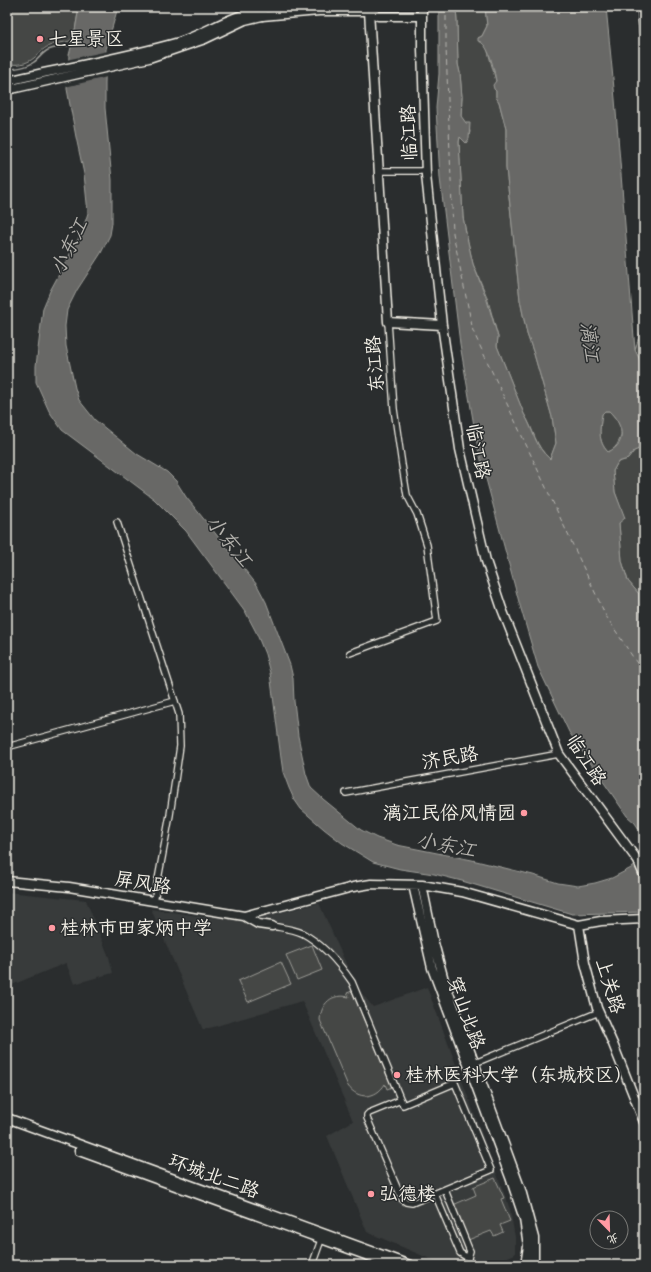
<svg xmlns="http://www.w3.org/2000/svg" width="651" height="1272" viewBox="0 0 651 1272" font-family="Caveat,'LXGW WenKai TC',sans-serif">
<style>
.built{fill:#373a3a}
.green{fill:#444645;stroke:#9c9c96}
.water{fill:#676866;stroke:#9f9f9a;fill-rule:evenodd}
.pier{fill:#2a2d2e}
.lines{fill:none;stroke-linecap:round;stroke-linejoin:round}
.stream{stroke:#9f9f9a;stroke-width:1.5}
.ferry{stroke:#b5b3ae;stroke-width:1;stroke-dasharray:5 4;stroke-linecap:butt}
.street-casing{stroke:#f4f1e8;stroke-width:8}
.secondary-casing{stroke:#f4f1e8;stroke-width:11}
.primary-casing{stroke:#f4f1e8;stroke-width:11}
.street{stroke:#2a2d2e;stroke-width:5.5}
.secondary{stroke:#2a2d2e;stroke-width:8}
.primary{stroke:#2a2d2e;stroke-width:8}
.poi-dot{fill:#ff9aa2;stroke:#2a2d2e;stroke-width:1.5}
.labels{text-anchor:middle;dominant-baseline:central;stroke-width:3;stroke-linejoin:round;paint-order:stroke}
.poi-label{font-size:19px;fill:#f4f1e8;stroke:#2a2d2e;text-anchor:start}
.street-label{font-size:19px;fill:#f4f1e8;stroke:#2a2d2e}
.water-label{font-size:20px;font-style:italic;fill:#b5b3ae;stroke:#2a2d2e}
</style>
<rect width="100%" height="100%" fill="#2a2d2e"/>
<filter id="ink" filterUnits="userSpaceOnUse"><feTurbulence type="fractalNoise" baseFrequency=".025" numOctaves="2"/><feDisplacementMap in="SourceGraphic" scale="8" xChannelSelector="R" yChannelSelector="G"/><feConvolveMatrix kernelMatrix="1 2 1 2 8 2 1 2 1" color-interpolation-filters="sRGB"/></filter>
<g filter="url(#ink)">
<path class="built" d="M7 892 86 900 109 957 113 973 74 984 66 963 7 987Z
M319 903 356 986 373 1007 427 987 510 1209 515 1237V1254L490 1265H444L367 1232 327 1136 353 1121 302 1001 203 1030 151 909 205 917 251 918 271 915Z"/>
<path class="green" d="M7 7H79L74 36 70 41C63 43 55 43 49 46 42 49 39 54 34 58 27 64 15 66 7 63Z
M456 7H485L487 26 482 36 478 38 487 48 496 81V97L499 102 506 129V168L520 300 527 334 534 354 552 417 556 443 550 459C534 445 535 431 524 414L497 346 498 337 487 297 473 264 466 233 463 217 459 142 460 137 466 143 470 132 469 127 461 117 462 97 460 73 458 64 457 22Z
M644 320V368L635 350Z
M605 411H609C617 419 625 429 619 441 617 446 613 450 608 452 597 441 600 428 602 414Z
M644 447V619L642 616 639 605V594L628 581 622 561 619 523 624 517 615 492 613 471 618 462 628 459 634 451Z
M312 945 322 970 297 980 286 955Z
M281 962 291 984 248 1002 238 981Z
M352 991 392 1087 387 1089 385 1084C376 1099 358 1100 348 1086L320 1020C321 1003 332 993 349 997L347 993Z
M495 1178 504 1198 501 1199 510 1221 500 1225 503 1232 494 1236 491 1231 468 1240 453 1205 476 1195 473 1187Z"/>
<path class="water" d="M79 7H118L106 49 105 83V108L112 180V223L110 235 101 253 77 290 67 310 65 326 66 346 75 388 79 400 95 420 137 454 167 472 176 481 186 497 257 585 266 602 290 665 293 678 294 701 298 736 306 774 311 788 323 799 361 830 377 838 397 845 472 860 533 875 558 883 578 886 595 883 612 878 637 865 644 861V912L572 914 462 881 434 874 400 869 373 862 342 843 324 829 301 809 294 799 289 788 283 772 281 758 270 673 265 654 256 632 245 611 186 531 154 499 62 430 49 411 36 382V366L43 308 50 291 82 232 88 213 84 174 76 137 67 89 69 55 74 36Z
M439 7H456L457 22 458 64 460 73 462 97 461 116 466 123H470L469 139 466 143 460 137 459 142 463 217 466 233 473 264 486 297 498 337 497 346 524 414C534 430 534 446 550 459L556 443 552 417 534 354 527 334 520 300 506 168V129L499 102 496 97V91L494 89 493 85 496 81C494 70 489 43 478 41V38L482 36 487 26 485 7H606L615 99 635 350 644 368V447L634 451 628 459 618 462 613 471 615 492 625 518 619 523 622 561 628 581 639 594V605L642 616 644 619V837L635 823 627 816 569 732 538 667 519 602 478 449 460 344 440 178 436 108 439 74ZM605 411H609C622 423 629 443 608 452 597 441 600 428 602 414Z"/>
<path class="pier" d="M108 51 107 77 65 87 66 60Z"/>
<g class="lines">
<path class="stream" d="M7 69C15 69 27 67 34 62 39 59 42 53 48 50 56 47 64 46 73 45"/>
<path class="ferry" d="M446 7V47L453 233 473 331 606 616 644 674"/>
<g class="street-casing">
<path id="street" d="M379 171H426
M117 522 179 714 180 746 170 815 154 901
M350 653 437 621 427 545 417 514 407 495 402 465 394 409 388 322
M7 747 175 701
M346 793 559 754
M272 926C282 928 293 929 302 933 323 944 339 963 352 982L402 1103
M475 1063 599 1012
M401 1100 369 1113 367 1115V1118L402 1199 406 1202 412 1203 491 1170 455 1083 403 1105
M445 1190 469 1249 470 1251 468 1258 469 1265
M435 1194 460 1253 468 1258
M312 1265 321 1240"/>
</g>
<g class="secondary-casing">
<path id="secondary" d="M370 7 369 11 388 322 442 325
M422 7V48L426 175 442 325 460 449 486 561 502 609 559 754 638 861 644 875
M642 7 644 33
M262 16 319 11H369L378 16H421
M7 881 69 887 244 916 258 924 272 926
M413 885 432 968 510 1177 524 1219 528 1246 525 1265
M422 885 434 943 444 980 521 1190 534 1238V1265
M244 916 353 887 371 884 422 885 462 892 579 925 601 921 644 919
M579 925 585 963 597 1008 613 1044 644 1122"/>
</g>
<g class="primary-casing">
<path id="primary" d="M7 81C64 68 123 58 179 42 207 33 232 14 261 11
M7 90 149 58 205 39 245 20 262 16V7
M7 1118 410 1265
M79 1151 393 1265"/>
</g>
<use href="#street" class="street"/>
<use href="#secondary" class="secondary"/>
<use href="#primary" class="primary"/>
</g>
</g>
<g class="poi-dot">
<circle cx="40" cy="39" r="4"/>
<circle cx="524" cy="813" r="4"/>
<circle cx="52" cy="928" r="4"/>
<circle cx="397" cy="1075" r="4"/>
<circle cx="371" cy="1194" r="4"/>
</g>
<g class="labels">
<g class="poi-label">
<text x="48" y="39">七星景区</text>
<text x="516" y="813" text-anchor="end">漓江民俗风情园</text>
<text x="60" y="928">桂林市田家炳中学</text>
<text x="405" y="1075">桂林医科大学（东城校区）</text>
<text x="379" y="1194">弘德楼</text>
</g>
<g class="street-label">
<text transform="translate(409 133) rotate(-92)">临江路</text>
<text transform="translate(375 364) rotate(-94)">东江路</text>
<text transform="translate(478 451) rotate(79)">临江路</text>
<text transform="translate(450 758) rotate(-10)">济民路</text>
<text transform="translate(586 760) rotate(57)">临江路</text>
<text transform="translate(143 883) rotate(9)">屏风路</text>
<text transform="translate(610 986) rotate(73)">上关路</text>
<text transform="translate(466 1013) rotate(70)">穿山北路</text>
<text transform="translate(214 1176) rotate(20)">环城北二路</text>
</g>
<g class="water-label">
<text transform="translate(69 247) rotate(-64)">小东江</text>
<text transform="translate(590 342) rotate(83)">漓江</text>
<text transform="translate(229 541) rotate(51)">小东江</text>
<text transform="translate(446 845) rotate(11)">小东江</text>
</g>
</g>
<rect width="651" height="1272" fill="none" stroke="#2a2d2e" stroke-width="24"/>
<rect x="12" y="12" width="627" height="1248" fill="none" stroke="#f4f1e8" stroke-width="1.5" filter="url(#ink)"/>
<g transform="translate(609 1230) rotate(157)"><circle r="19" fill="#2a2d2e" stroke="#7b7b78"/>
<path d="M0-3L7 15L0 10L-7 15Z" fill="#ff9aa2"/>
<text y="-6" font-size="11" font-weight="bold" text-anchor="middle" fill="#f4f1e8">北</text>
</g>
</svg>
